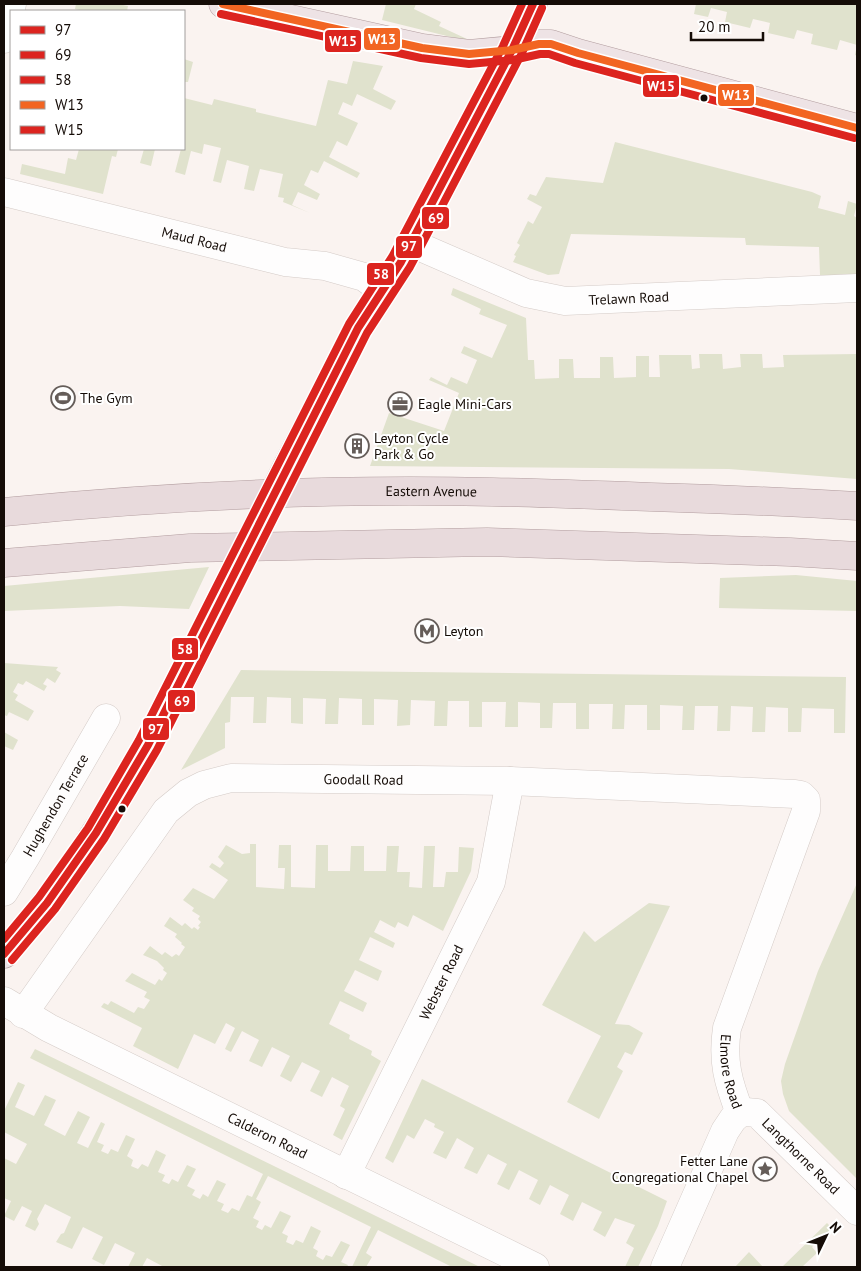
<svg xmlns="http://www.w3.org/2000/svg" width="861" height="1271" viewBox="0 0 861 1271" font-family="'PT Sans',sans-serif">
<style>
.green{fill:#e0e2cd}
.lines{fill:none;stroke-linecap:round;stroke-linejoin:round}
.minor-casing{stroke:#d4cbc7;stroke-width:29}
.primary-casing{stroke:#b29d9f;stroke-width:29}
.trunk-casing{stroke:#b29d9f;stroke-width:29}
.minor{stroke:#fefdfd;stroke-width:28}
.primary{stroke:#eee3e5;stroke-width:28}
.trunk{stroke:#e8dadc;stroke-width:28}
.primary-bridge-casing{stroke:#b29d9f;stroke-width:29;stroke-linecap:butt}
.primary-bridge{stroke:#eee3e5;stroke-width:28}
.bus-1-casing{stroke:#fff;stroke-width:11}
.bus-2-casing{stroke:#fff;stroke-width:11}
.bus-3-casing{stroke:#fff;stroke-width:11}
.bus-4-casing{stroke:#fff;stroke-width:11}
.bus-5-casing{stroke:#fff;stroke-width:11}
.bus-1{stroke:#dc241f;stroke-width:8}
.bus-2{stroke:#dc241f;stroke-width:8}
.bus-3{stroke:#dc241f;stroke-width:8}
.bus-4{stroke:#f26522;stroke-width:8}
.bus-5{stroke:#dc241f;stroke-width:8}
.bus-dot{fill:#150c07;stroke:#fff;stroke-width:2}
.labels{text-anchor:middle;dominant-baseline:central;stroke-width:4;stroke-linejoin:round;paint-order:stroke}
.street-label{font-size:14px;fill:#150c07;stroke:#fff}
.poi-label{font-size:14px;fill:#150c07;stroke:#fff;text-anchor:start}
.line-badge{stroke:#fff;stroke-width:2}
.badge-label{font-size:14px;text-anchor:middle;font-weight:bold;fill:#fff}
</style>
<rect width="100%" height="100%" fill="#faf3f0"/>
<path class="green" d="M74 4H118L128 6 127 11H84L75 9 76 4Z
M386 4H416L414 9 441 22 439 26 467 39H459L382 20Z
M696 4H857V56L855 55 857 45 840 40 837 50 811 44 813 34 797 30 794 39 768 33 770 23 753 19 750 28 725 22 727 12 711 8 708 17 694 14Z
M184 59 193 62 188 82H184Z
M353 61 383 66 373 89 396 101 391 110 357 94 352 106 343 102 338 114 358 123 347 146 337 141 329 157 360 173 357 178 324 161 318 173 311 170 304 185 320 194 317 200 298 192 292 205 310 213 283 202 284 198 278 197 283 174 260 169 254 191 244 189 249 166 227 160 221 183 213 181 221 148 204 144 202 154 191 151 185 175 175 172 181 149H184V98L212 105 214 99 256 109V112L316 126 328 80 347 84Z
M615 142 812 192 821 196 818 208 845 215 848 201 857 204 854 216 857 218V275H820L819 247 746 245 745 238 571 234 559 274 548 275 513 262 516 256 514 255 520 245 517 243 528 221 533 224 542 207 527 199 530 194 536 196 546 177 603 183Z
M79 149H118L116 157 112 156 103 194 20 174 22 164 65 174 68 158 76 160Z
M144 149H155L151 166 140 163Z
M453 288 526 318 528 360H534L535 379 559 378V359H573L574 378H600V357H613L614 378 636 377V356H649V377H660L659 355H691L692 369 700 368 699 354H722L723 369 741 367 740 354H762L763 368 784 367 783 355 857 354V479L729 469 370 466 389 413 444 431 459 393 429 380 431 377 447 385 451 377 467 384 477 360 461 353 464 346 492 358 507 325 479 314 481 309 451 295Z
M209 567 189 609 120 606 4 611V586Z
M796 575 857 581V611L719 608 720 578Z
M4 663 58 667 56 670 61 673 55 683 47 678 43 684 47 686 44 691 26 681 23 685 18 683 13 692 18 695 15 700 34 711 28 721 9 712 7 716 4 715Z
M241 670 846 677 845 733H834V709L802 708 801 732H788V708L766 707 765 732H752L753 707 731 706 730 731H717L718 706H695L694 730H682L683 706 660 705V730H647V705H625L624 729H612L613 704H589V729H576V703H553L552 728H540V703L518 702V727H505L506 702H482V727H469V701H448L447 726H434L435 701 411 700 410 725 397 726 398 700 374 699V725H362V699L339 698 338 724H325L326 699 303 698V724L291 723V698L267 697 266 723H253L254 697H231L230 722 225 723V748L181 770Z
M4 732 18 740 13 750 4 746Z
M250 844H256V887L284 889 285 868H278L279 845H291V887L315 888 316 845H328V871H350L351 846H364V871H386L387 846H399L397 872H410L409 887 422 888 424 846H435L433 887H444L446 872H458L459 847 474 848 471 871 443 931 413 915 408 927 398 922 395 928 380 920 374 932 395 943 393 948 370 937 359 960 382 971 378 981 355 970 344 991 367 1003 363 1012 340 1001 329 1024 350 1035 349 1039 372 1051 371 1055 381 1061 342 1140 333 1135 345 1109 340 1106 349 1086 332 1077 322 1097 310 1091 320 1071 302 1062 291 1082 280 1076 290 1056 272 1047 262 1067 249 1061 259 1040 242 1031 231 1052 225 1049 235 1028 226 1023 215 1044 194 1034 178 1069 133 1046 142 1028 101 1007 104 1003 108 1005 111 1001 134 1013 138 1007 144 1009 150 1000 144 997 147 992 125 981 132 973 155 985 159 979 162 981 167 973 163 970 164 968 157 961 143 955 150 946 162 955 165 952 172 957 176 954 179 956 185 947 181 944 182 943 175 937 177 934 164 926 170 917 182 926 185 923 192 929 194 927 198 930 200 927 198 926 201 922 198 919 200 916 192 911 194 908 183 900 193 888 214 899 228 880 209 867 212 863 220 868 224 863 218 857 226 845 242 854 250 853Z
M857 883V1179L789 1111 783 1094 781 1081 785 1064 818 971Z
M649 903 670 906 615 1024 629 1025 643 1033 632 1055 625 1052 617 1067 623 1071 599 1119 567 1102 601 1036 542 1005 584 931 595 942Z
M35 1049 480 1267H452L378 1230 366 1253 372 1257 366 1267H352L371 1227 268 1176 256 1199 261 1202 253 1218 259 1221 256 1227 262 1230 265 1225 271 1228 280 1211 291 1216 282 1233 288 1236 286 1242 293 1245 296 1240 303 1243 311 1226 321 1231 313 1248 318 1251 316 1256 323 1260 326 1255 332 1257 341 1241 350 1245 341 1262 348 1265 347 1267H164L147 1258 142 1267H128L135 1253 115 1243 104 1265 92 1259 103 1237 83 1227 72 1249 56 1242 61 1234 64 1233 71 1217 45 1204 37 1219 39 1224 35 1231 25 1226 32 1211 22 1206 14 1221 4 1216 11 1201 4 1198V1158L16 1164 27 1144 4 1132V1111L18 1082 25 1085 15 1107 34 1116 45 1095 56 1100 44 1125 65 1136 78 1111 90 1117 77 1143 88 1148 101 1122 105 1124 97 1142 104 1145 101 1151 108 1154 111 1149 118 1152 126 1135 135 1139 127 1156 133 1160 131 1166 138 1169 142 1164 148 1167 156 1150 166 1155 158 1172 165 1175 162 1181 169 1184 172 1179 178 1182 187 1165 196 1169 187 1186 195 1190 192 1195 200 1199 203 1194 208 1197 217 1180 226 1184 217 1201 224 1204 221 1210 228 1213 232 1208 239 1211 247 1195 252 1197 263 1174 30 1058Z
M422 1079 667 1201 658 1226 638 1267H625L634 1248 626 1243 635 1225 615 1218 605 1237 593 1230 602 1212 582 1202 573 1221 560 1214 569 1195 550 1185 540 1205 529 1199 538 1180 519 1170 509 1190 497 1184 507 1164 488 1154 477 1174 464 1168 474 1148 457 1138 446 1159 433 1153 444 1132 434 1127 435 1124 425 1119 414 1139 407 1135 393 1163 385 1158Z
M827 1223 832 1228 812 1247 817 1253 803 1266 804 1267H782Z
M749 1252 763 1267H735Z"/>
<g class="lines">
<g class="minor-casing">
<g id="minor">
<path d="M4 39 12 4"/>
<path id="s1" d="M4 192 285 262 325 266 364 277 383 291"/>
<path id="s2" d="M411 243 526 293 565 301 857 288"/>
<path id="s3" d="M4 892 25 858 106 718"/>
<path id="s4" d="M4 1001 49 1028 535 1267"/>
<path id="s5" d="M23 1014 166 811 188 793 204 785 231 778 510 781 795 794 801 795 806 800V811L727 1028C722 1061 728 1082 740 1113"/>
<path id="s6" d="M346 1175 491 882 510 781"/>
<path id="s7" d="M665 1267 725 1131 733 1119 740 1113 746 1112 757 1113 857 1211"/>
</g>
</g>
<g class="primary-casing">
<path id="primary" d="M223 4 422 48 469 54 512 50 539 44H551L578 53 857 128
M289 463 358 328 385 288 401 262 512 50 533 4
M4 954C100 846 166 717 227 587"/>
</g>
<g class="trunk-casing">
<g id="trunk">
<path id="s8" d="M4 512C166 496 329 488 493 492 545 493 598 495 651 497 720 499 789 502 857 506"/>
<path d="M4 563 190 548 487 542 790 552 857 556"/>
</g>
</g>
<use href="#minor" class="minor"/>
<use href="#primary" class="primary"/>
<use href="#trunk" class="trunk"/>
<g class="primary-bridge-casing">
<path id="primary-bridge" d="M227 587 289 463"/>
</g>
<use href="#primary-bridge" class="primary-bridge"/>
<g class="bus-1-casing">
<path id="bus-1" d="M4 954 47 903 96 833 148 745 358 328 401 262 512 50 533 4"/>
</g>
<g class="bus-2-casing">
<path id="bus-2" d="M12 960 55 909 104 839 157 750 367 333 410 267 521 55 542 8"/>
</g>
<g class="bus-3-casing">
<path id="bus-3" d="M4 939 39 897 88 828 139 740 349 324 392 257 503 46 522 4"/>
</g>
<g class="bus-4-casing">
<path id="bus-4" d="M223 4 422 48 469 54 512 50 539 44H551L578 53 857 128"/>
</g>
<g class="bus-5-casing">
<path id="bus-5" d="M221 14 421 58 469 64 513 60 540 54H549L575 63 854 138"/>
</g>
<use href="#bus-1" class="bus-1"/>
<use href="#bus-2" class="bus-2"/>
<use href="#bus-3" class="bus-3"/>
<use href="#bus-4" class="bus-4"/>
<use href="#bus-5" class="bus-5"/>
</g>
<defs>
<g id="stadium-ring" transform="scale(1.25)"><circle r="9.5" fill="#fff" stroke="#655d59" stroke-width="1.5"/><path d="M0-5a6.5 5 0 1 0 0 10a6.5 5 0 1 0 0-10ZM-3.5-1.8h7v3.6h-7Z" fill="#655d59"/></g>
<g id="office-ring" transform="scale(1.25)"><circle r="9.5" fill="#fff" stroke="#655d59" stroke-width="1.5"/><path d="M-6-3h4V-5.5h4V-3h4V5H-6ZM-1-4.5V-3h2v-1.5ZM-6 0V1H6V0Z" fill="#655d59"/></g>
<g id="building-ring" transform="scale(1.25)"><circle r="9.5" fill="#fff" stroke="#655d59" stroke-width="1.5"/><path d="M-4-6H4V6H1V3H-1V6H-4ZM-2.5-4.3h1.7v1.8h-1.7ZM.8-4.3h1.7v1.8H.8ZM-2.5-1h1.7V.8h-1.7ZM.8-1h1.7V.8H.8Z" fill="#655d59"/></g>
<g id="metro-ring" transform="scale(1.25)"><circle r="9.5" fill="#fff" stroke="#655d59" stroke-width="1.5"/><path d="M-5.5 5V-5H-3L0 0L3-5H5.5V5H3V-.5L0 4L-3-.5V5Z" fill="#655d59"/></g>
<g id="sight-ring" transform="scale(1.25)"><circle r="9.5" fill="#fff" stroke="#655d59" stroke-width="1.5"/><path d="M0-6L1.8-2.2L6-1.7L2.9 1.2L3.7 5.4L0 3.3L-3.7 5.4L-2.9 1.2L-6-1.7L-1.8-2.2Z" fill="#655d59"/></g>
</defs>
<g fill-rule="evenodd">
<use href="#stadium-ring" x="63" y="398"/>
<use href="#office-ring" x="400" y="404"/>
<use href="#building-ring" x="357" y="446"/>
<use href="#metro-ring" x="427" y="631"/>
<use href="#sight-ring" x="765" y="1169"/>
</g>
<g class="bus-dot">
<circle cx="704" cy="98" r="4.5"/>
<circle cx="122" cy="809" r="4.5"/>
</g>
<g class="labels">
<g class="street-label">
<text stroke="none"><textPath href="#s1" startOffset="196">Maud Road</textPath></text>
<text stroke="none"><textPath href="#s2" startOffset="229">Trelawn Road</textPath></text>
<text stroke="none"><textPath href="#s8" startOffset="428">Eastern Avenue</textPath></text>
<text stroke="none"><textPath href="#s5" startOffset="455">Goodall Road</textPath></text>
<text stroke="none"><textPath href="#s3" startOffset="101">Hughendon Terrace</textPath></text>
<text stroke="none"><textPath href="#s6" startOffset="215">Webster Road</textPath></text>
<text stroke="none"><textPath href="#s5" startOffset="1186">Elmore Road</textPath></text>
<text stroke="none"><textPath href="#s4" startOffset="296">Calderon Road</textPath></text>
<text stroke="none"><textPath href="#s7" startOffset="251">Langthorne Road</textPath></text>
</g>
<g class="poi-label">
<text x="80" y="398">The Gym</text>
<text x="418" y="404">Eagle Mini-Cars</text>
<text x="374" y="438">Leyton Cycle<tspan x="374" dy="16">Park &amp; Go</tspan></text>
<text x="444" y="631">Leyton</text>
<text x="748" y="1161" text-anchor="end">Fetter Lane<tspan x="748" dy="16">Congregational Chapel</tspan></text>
</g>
</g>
<g class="line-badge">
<rect x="363" y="27" width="38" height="24" rx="5" fill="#f26522"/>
<rect x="324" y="29" width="38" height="24" rx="5" fill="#dc241f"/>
<rect x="642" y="74" width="38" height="24" rx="5" fill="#dc241f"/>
<rect x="717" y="83" width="38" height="24" rx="5" fill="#f26522"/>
<rect x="421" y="206" width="29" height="24" rx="5" fill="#dc241f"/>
<rect x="395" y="235" width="28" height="24" rx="5" fill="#dc241f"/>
<rect x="366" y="262" width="29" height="24" rx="5" fill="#dc241f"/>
<rect x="171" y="637" width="28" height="24" rx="5" fill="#dc241f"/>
<rect x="167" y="689" width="29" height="24" rx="5" fill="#dc241f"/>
<rect x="142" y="717" width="28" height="24" rx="5" fill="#dc241f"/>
</g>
<g class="badge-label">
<text x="382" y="44">W13</text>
<text x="343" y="46">W15</text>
<text x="661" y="91">W15</text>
<text x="736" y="100">W13</text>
<text x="436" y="223">69</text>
<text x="409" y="251">97</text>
<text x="381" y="279">58</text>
<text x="185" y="654">58</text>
<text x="182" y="706">69</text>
<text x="156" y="734">97</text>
</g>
<rect width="861" height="1271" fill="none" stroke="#150c07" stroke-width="10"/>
<rect x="10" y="10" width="175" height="140" fill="#ffffff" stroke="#a19e9c"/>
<rect x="20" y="26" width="25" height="8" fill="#dc241f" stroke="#a19e9c"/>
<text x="55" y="35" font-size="15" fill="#150c07">97</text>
<rect x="20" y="51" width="25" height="8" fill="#dc241f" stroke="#a19e9c"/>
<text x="55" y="60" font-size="15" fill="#150c07">69</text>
<rect x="20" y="76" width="25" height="8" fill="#dc241f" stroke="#a19e9c"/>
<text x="55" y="85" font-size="15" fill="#150c07">58</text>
<rect x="20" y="101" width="25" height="8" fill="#f26522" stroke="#a19e9c"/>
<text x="55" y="110" font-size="15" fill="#150c07">W13</text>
<rect x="20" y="126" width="25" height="8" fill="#dc241f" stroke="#a19e9c"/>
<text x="55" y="135" font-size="15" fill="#150c07">W15</text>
<g transform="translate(826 1236) rotate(47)" stroke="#ffffff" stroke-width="4" paint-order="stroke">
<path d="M0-4L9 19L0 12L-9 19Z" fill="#150c07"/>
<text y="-8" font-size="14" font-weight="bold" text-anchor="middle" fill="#150c07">N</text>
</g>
<path d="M691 32v8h72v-8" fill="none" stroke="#150c07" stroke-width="2.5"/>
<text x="698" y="32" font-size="15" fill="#150c07" stroke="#ffffff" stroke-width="4" paint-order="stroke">20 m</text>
</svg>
